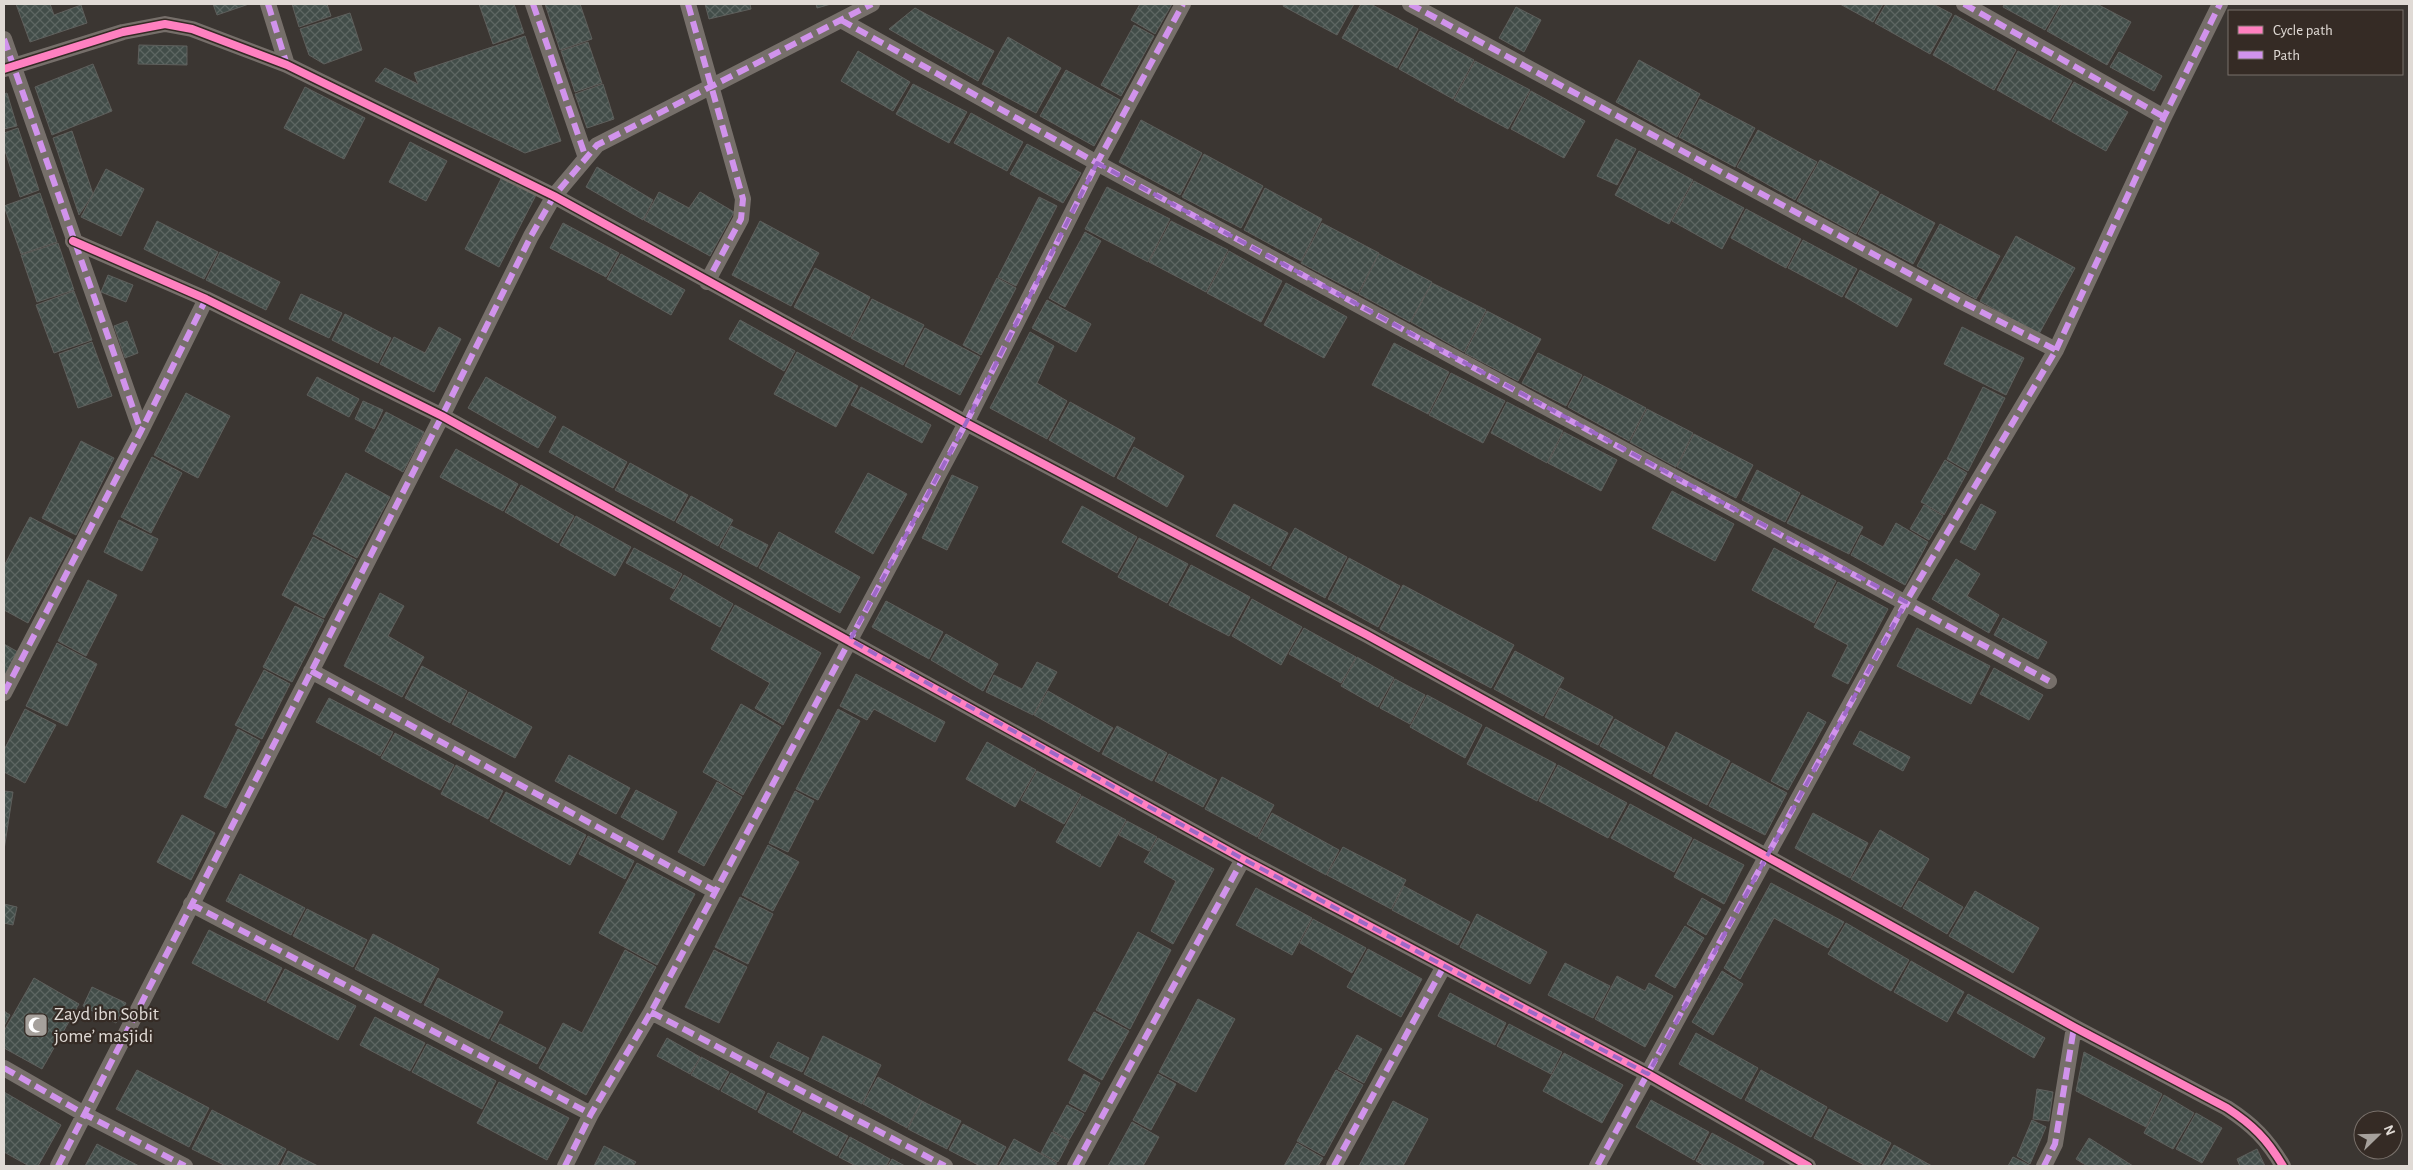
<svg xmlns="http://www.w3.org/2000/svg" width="2413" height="1170" viewBox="0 0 2413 1170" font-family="'Alegreya Sans',sans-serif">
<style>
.building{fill:url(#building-cross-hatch);stroke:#5e5f5c}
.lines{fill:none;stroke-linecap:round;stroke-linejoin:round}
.minor{stroke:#766f6a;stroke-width:16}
.quiet{stroke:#d193ec;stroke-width:6;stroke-dasharray:12 6;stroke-linecap:butt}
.cycleway-casing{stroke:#352b25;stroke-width:11}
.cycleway{stroke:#ff80c0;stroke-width:8}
.marked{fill:none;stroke:#9e69c7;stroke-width:4;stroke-dasharray:10 6;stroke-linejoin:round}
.labels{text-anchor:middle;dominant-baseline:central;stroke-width:4.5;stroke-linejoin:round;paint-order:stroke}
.poi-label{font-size:19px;fill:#e0dad5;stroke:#352b25;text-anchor:start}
</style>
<defs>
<pattern id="building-cross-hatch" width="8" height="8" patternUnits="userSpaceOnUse" patternTransform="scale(1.25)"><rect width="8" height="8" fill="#424d49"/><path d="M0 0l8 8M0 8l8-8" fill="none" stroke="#5d6662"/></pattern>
</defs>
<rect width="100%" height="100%" fill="#3b3632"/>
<path class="building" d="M16 4H50L54 15 81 5 87 23 30 42Z
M213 4H249L217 15Z
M292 4H327L331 16 299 27Z
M479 4H514L524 33 493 44Z
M545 4H580L592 39 560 50Z
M705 4H750L751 9 709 19Z
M816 4H831L817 8Z
M1140 4H1172L1155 34 1131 20Z
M1284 4H1354L1337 35 1283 6Z
M1361 4H1371L1418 29 1397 68 1342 38Z
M1840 4H1883L1873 22Z
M1886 4H1933L1952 14 1930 54 1875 23Z
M2004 4H2060L2045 30 2003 7Z
M2062 4H2097L2131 22 2107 65 2047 31Z
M1516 7 1541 20 1524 52 1499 38Z
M915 8 994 51 978 81 889 29Z
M350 13 362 50 324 64 309 55 300 29Z
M1955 15 2016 50 1994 90 1933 55Z
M1134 25 1154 36 1121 96 1101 85Z
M1420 31 1474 60 1453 99 1399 69Z
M525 36 561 141 525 153 375 81 385 68 418 84 414 73Z
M1008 37 1061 68 1036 113 982 84Z
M588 42 602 83 575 92 561 51Z
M139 45 187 46V65L138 64Z
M858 51 910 82 893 111 841 81Z
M2018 51 2072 81 2050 120 1997 90Z
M2119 52 2162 76 2154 91 2110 67Z
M1639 60 1700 94 1677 137 1616 102Z
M1475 61 1530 90 1508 129 1454 100Z
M93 64 112 111 52 135 35 87Z
M1066 70 1120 100 1094 146 1040 116Z
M2074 82 2128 112 2106 151 2052 121Z
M603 84 614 119 587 128 575 94Z
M913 84 967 112 949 143 896 114Z
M305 87 365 118 344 159 284 128Z
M1531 91 1585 121 1564 158 1511 129Z
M7 93 17 126 4 129V94Z
M1700 99 1755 128 1735 167 1679 137Z
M971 113 1023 142 1007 171 954 143Z
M1141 120 1202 153 1180 195 1119 162Z
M18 128 39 190 20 197 4 148V133Z
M1758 130 1817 162 1795 200 1737 167Z
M72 131 93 194 79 215 53 138Z
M1616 139 1636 149 1617 185 1597 176Z
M410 142 447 161 426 201 389 182Z
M1027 144 1081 173 1063 203 1010 174Z
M1639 151 1693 180 1669 224 1615 195Z
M1204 154 1263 186 1241 228 1182 197Z
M1820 160 1879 192 1856 234 1797 201Z
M597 167 653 200 643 220 586 187Z
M106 169 144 189 121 236 81 217Z
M502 177 536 195 499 267 465 249Z
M1694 181 1744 208 1722 249 1672 221Z
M1107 187 1170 219 1148 262 1085 229Z
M1265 188 1322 219 1301 261 1244 230Z
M659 192 689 208 700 192 734 212 710 256 644 220Z
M40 193 57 242 21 254 4 206Z
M1881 194 1935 223 1913 264 1858 234Z
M1039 197 1057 206 1016 286 998 277Z
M1746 209 1801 239 1786 268 1731 238Z
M157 221 218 252 204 279 144 249Z
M760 221 819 253 791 306 732 275Z
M1171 221 1228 250 1206 292 1149 262Z
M563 223 619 253 606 277 550 248Z
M1322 223 1379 253 1358 293 1301 263Z
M1940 224 2000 256 1976 299 1917 266Z
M1085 232 1101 241 1065 307 1049 298Z
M2016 236 2075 268 2039 334 1980 301Z
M1803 240 1857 269 1842 297 1788 268Z
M58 243 74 290 37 302 21 255Z
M1229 251 1282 281 1261 322 1207 293Z
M220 252 280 282 266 310 206 280Z
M621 254 685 290 671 315 607 279Z
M1379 254 1432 282 1410 322 1359 294Z
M815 268 870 297 850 337 794 307Z
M1860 270 1912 299 1897 327 1845 297Z
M108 275 133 285 126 302 101 292Z
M997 278 1016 288 981 355 963 345Z
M1286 283 1347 317 1324 358 1264 325Z
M1432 283 1486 310 1464 352 1411 322Z
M74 291 92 340 54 353 36 305Z
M301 294 342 313 329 338 289 319Z
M872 299 924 325 903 365 851 338Z
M1047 300 1091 324 1076 352 1032 328Z
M1487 311 1541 339 1518 381 1465 353Z
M345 314 391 338 378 363 332 340Z
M740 320 795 351 784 371 729 339Z
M127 321 138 353 125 358 114 326Z
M439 327 461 339 434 392 380 364 394 337 425 353Z
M1962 327 2024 358 2006 395 1944 364Z
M925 328 980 357 960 395 905 366Z
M1030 332 1054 346 1037 383 1067 401 1047 439 990 408Z
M92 342 112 396 78 408 59 354Z
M1394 343 1449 372 1428 414 1372 385Z
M797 352 858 386 836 427 774 394Z
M1538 353 1582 375 1566 406 1522 383Z
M1451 373 1505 401 1483 443 1429 415Z
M1584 376 1646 408 1629 441 1568 407Z
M317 377 359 399 349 417 307 395Z
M486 377 556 417 538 448 468 408Z
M861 387 931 425 922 443 851 405Z
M1983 387 2005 398 1968 471 1947 459Z
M186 393 230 416 198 478 154 455Z
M363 401 383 410 374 429 355 419Z
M1070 402 1135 438 1114 477 1049 440Z
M1507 402 1563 431 1547 463 1491 433Z
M1647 409 1693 433 1676 467 1630 442Z
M386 412 424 432 403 472 365 451Z
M563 426 627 462 613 488 549 452Z
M1564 432 1617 460 1601 491 1548 463Z
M1694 434 1753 465 1736 498 1677 467Z
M81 441 114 458 76 535 42 518Z
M1134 447 1184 476 1167 507 1117 478Z
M456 449 518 484 503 511 440 477Z
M152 457 182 473 151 533 121 517Z
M1945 460 1967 473 1944 515 1921 502Z
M630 463 688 495 674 521 615 490Z
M1757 470 1800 493 1785 522 1742 500Z
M346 473 390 497 357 558 313 534Z
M868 473 907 494 873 554 835 532Z
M952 475 978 487 947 550 922 538Z
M521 485 574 516 558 543 505 512Z
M1672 491 1734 524 1715 561 1652 528Z
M1802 495 1863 527 1849 554 1787 523Z
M691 496 733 520 718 546 676 522Z
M1234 504 1288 533 1270 566 1216 536Z
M1981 504 1996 512 1975 550 1960 542Z
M1924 505 1943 516 1929 540 1910 529Z
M1082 506 1137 537 1117 573 1062 542Z
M576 516 631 547 615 576 560 545Z
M30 517 73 540 28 623 4 610V566Z
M119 520 158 539 142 571 104 552Z
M1896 523 1928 542 1905 585 1851 555 1861 535 1883 547Z
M731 526 768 545 757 567 720 547Z
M1295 528 1347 557 1325 598 1272 568Z
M779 532 860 577 840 613 759 568Z
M313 537 356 560 324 618 282 595Z
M1139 538 1188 564 1167 603 1118 577Z
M634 548 682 574 674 589 626 563Z
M1774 548 1836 581 1814 623 1752 590Z
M1349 558 1400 586 1378 627 1328 599Z
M1956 559 1980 574 1967 596 1999 615 1989 633 1932 599Z
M1191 565 1250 597 1229 636 1169 605Z
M684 575 733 604 720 627 670 599Z
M88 580 117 595 86 656 58 641Z
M1838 582 1888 609 1848 684 1832 676 1848 645 1814 627Z
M1403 585 1514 645 1491 688 1380 629Z
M380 593 404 606 388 636 424 657 402 697 344 666Z
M1252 599 1302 627 1281 665 1232 636Z
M886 601 943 632 929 659 872 627Z
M735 605 821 653 783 725 755 708 770 683 711 649Z
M295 606 324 620 292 682 263 667Z
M2003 618 2047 642 2038 659 1994 635Z
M1304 628 1356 657 1341 683 1289 654Z
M1917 628 1990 666 1971 704 1897 666Z
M946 634 998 664 983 691 931 660Z
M57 643 97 664 67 726 26 706Z
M4 644 18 652 4 678Z
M1515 651 1564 678 1543 716 1494 689Z
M1357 657 1394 678 1378 707 1341 686Z
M1037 662 1057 672 1033 715 986 692 994 675 1022 689Z
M422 666 467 691 450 723 405 698Z
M1994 668 2043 695 2029 720 1980 694Z
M264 670 290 684 262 739 235 725Z
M856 674 945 722 935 742 874 709 867 720 840 706Z
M1395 679 1425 695 1410 724 1380 708Z
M1560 688 1613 717 1598 745 1545 717Z
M1048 691 1113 728 1099 752 1034 715Z
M469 692 532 727 515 758 452 724Z
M1427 695 1482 725 1465 758 1410 727Z
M329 698 393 732 380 756 316 722Z
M741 704 781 727 743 795 703 772Z
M25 709 56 725 25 783 4 772V750Z
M838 709 860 721 818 800 796 789Z
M1808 712 1826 722 1788 790 1771 781Z
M1615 719 1665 747 1651 774 1600 746Z
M1117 726 1167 753 1152 781 1102 754Z
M1486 727 1556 764 1537 801 1467 764Z
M238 729 260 741 226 808 204 797Z
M1860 731 1910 757 1903 771 1853 744Z
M1676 732 1730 761 1707 805 1653 776Z
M395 733 454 765 440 790 381 758Z
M987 742 1036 770 1015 807 966 779Z
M1169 754 1217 780 1203 807 1155 781Z
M569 755 630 788 616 814 555 781Z
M1732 763 1787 793 1765 835 1709 806Z
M456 765 503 791 488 819 441 794Z
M1558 765 1627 803 1608 838 1539 801Z
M1037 771 1081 795 1064 824 1021 800Z
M1222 777 1274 805 1257 837 1205 809Z
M717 782 742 797 704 866 678 852Z
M636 790 677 812 663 840 621 817Z
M4 791 13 792 4 850Z
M795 791 814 801 788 852 769 843Z
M506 792 586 835 570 865 490 821Z
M1082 796 1126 820 1100 867 1056 842Z
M1630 804 1692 838 1674 872 1611 838Z
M1272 813 1339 850 1326 875 1258 838Z
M1813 813 1868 843 1850 878 1795 848Z
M182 815 215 833 191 880 157 862Z
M1127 821 1157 837 1149 851 1119 835Z
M1880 830 1929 859 1901 907 1851 879Z
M588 836 634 861 625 879 579 854Z
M1158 838 1214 869 1173 944 1151 931 1176 881 1144 862Z
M1694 839 1744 865 1724 904 1674 877Z
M768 845 799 862 773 911 742 895Z
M1343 847 1406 880 1391 909 1327 875Z
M637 863 695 894 657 965 599 933Z
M240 874 305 908 291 935 226 901Z
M1919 881 1963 907 1947 934 1903 908Z
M1771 883 1844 922 1828 948 1774 918 1740 979 1724 968Z
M1404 886 1470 922 1458 945 1392 910Z
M1256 888 1312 918 1292 955 1236 925Z
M1975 891 2039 928 2013 973 1949 936Z
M740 897 773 914 748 964 715 947Z
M1702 898 1721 909 1706 935 1687 924Z
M4 904 17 907 13 925 4 923Z
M307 909 367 940 353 967 293 936Z
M1477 914 1547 952 1530 984 1460 947Z
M1313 919 1366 948 1352 973 1300 943Z
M1846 923 1909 960 1891 991 1828 954Z
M1685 926 1704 938 1675 988 1655 976Z
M209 930 282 968 265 1001 192 963Z
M1138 932 1171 950 1130 1029 1096 1010Z
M373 934 439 969 421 1003 355 969Z
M1368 949 1422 979 1401 1017 1347 987Z
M625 950 656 967 586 1095 539 1068 563 1023 582 1033Z
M714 950 747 967 719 1023 685 1007Z
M1911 961 1964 992 1947 1022 1894 992Z
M1565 963 1610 986 1593 1018 1548 995Z
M285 969 356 1006 338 1040 267 1002Z
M1722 971 1743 984 1713 1035 1692 1022Z
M1617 976 1645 991 1649 983 1673 996 1645 1047 1595 1019Z
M34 978 79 1004 42 1069 4 1048V1031Z
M438 978 503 1012 489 1039 424 1005Z
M92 987 126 1003 116 1023 83 1006Z
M1450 993 1506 1023 1495 1045 1438 1016Z
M1968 994 2045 1038 2034 1058 1957 1013Z
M1198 999 1235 1019 1196 1092 1159 1072Z
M4 1011 10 1015 4 1026Z
M1094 1012 1129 1031 1102 1080 1068 1060Z
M375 1017 425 1043 410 1071 360 1045Z
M500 1024 546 1048 537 1064 491 1040Z
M1509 1024 1562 1052 1551 1074 1497 1046Z
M1696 1033 1758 1068 1741 1099 1679 1064Z
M1357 1035 1382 1049 1364 1083 1338 1069Z
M823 1036 881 1065 862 1104 804 1074Z
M667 1038 700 1057 690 1074 657 1056Z
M778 1042 809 1058 802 1072 770 1057Z
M427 1044 496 1081 482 1109 412 1072Z
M2084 1052 2162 1094 2146 1127 2076 1091Z
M1564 1053 1623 1085 1602 1123 1543 1091Z
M701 1057 729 1072 719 1090 691 1075Z
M137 1070 209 1108 189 1147 116 1109Z
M1336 1070 1363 1085 1324 1156 1297 1141Z
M1761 1070 1827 1107 1811 1137 1745 1100Z
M731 1073 765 1092 756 1110 721 1091Z
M1084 1074 1100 1083 1085 1112 1069 1103Z
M1158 1074 1176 1084 1151 1130 1133 1120Z
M878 1077 922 1101 907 1128 863 1104Z
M499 1082 569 1118 547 1160 477 1123Z
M2037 1089 2053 1092 2049 1121 2033 1119Z
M4 1092 61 1125 38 1166H29L4 1152Z
M768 1093 801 1111 791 1130 758 1112Z
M2164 1095 2194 1113 2173 1149 2144 1133Z
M1651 1100 1709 1132 1694 1160 1636 1127Z
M922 1101 961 1121 947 1149 908 1129Z
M1393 1101 1428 1119 1403 1166H1359Z
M1067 1105 1084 1114 1069 1140 1053 1131Z
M1829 1109 1891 1143 1879 1166H1866L1814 1138Z
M212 1110 286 1149 277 1166H226L192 1149Z
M803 1112 848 1136 837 1156 793 1132Z
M2196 1113 2222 1128 2202 1163 2176 1149Z
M2032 1120 2046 1127 2030 1164 2017 1156Z
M1132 1122 1159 1137 1143 1166H1108Z
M963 1124 1006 1147 996 1166H980L949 1150Z
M1052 1132 1069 1141 1058 1162 1041 1153Z
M1712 1133 1764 1162 1762 1166H1705L1696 1161Z
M850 1137 890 1159 886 1166H856L839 1157Z
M2089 1138 2133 1166H2087L2076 1159Z
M1014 1139 1057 1163 1055 1166H999Z
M1297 1143 1323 1158 1318 1166H1284Z
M97 1144 139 1166H85Z
M1894 1145 1932 1166H1882Z
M604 1146 636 1162 633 1166H594Z
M2257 1149 2265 1166H2240L2237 1159Z
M288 1151 318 1166H281Z
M2013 1157 2029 1165V1166H2008Z
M892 1159 905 1166H888Z"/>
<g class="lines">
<path class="minor" d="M268 4 287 65
M533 4 586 158
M688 4 743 199 741 219 707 282
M1410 4 1962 302 2056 350 1906 602 1597 1166
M1964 4 2164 117
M841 20 1097 163 2049 681
M4 39 141 431
M4 69 123 32 165 24 192 29 287 65 554 196 966 423 1367 635 2074 1027 2227 1108C2253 1125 2267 1139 2283 1166
M73 241 206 299 442 416 1243 859 1648 1074 1808 1166
M2056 350 2164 117 2220 4
M311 671 715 891
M4 693 141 431 206 299
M191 904 591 1114
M651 1012 945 1166
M4 1068 86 1115 185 1166
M58 1166 442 416 531 236 554 196 597 145 872 4
M565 1166 591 1114 651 1012 966 423 1097 163 1183 4
M1075 1166 1243 859
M1334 1166 1444 966
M2044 1166 2055 1144 2074 1027"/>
<path class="quiet" d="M268 4 287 65
M533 4 586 158
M688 4 743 199 741 219 707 282
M1410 4 1962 302 2056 350 1906 602 1597 1166
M1964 4 2164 117
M841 20 1097 163 2049 681
M4 39 141 431
M2056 350 2164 117 2220 4
M311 671 715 891
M4 693 141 431 206 299
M191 904 591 1114
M651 1012 945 1166
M4 1068 86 1115 185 1166
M58 1166 442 416 531 236 554 196 597 145 872 4
M565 1166 591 1114 651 1012 966 423 1097 163 1183 4
M1075 1166 1243 859
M1334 1166 1444 966
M2044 1166 2055 1144 2074 1027"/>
<g class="cycleway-casing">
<path id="cycleway" d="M4 69 123 32 165 24 192 29 287 65 554 196 966 423 1367 635 2074 1027 2227 1108C2253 1125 2267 1139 2283 1166
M73 241 206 299 442 416 1243 859 1648 1074 1808 1166"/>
</g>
<use href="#cycleway" class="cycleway"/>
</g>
<path class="marked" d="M1097 163 1906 602 1648 1074 1243 859 850 640 966 423Z"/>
<defs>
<g id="mosque-square" transform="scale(1.25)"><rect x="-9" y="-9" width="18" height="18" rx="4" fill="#a6a19c" stroke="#352b25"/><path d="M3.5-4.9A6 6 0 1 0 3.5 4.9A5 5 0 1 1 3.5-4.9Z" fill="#fff"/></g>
</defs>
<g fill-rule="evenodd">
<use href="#mosque-square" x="36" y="1025"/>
</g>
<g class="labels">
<g class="poi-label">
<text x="54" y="1014">Zayd ibn Sobit<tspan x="54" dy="22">jome’ masjidi</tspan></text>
</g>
</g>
<rect width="2413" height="1170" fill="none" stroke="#e0dad5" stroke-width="10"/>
<rect x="2228" y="10" width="175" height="65" fill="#352b25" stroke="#79716b"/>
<rect x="2238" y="26" width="25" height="8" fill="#ff80c0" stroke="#79716b"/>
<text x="2273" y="35" font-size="15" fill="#e0dad5">Cycle path</text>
<rect x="2238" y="51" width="25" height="8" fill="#d193ec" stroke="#79716b"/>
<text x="2273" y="60" font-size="15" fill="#e0dad5">Path</text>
<g transform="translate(2378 1135) rotate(67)"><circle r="24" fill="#352b25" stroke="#79716b"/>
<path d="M0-4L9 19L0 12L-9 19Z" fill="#a6a19c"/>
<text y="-8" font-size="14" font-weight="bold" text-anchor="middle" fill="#e0dad5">N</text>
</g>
</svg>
